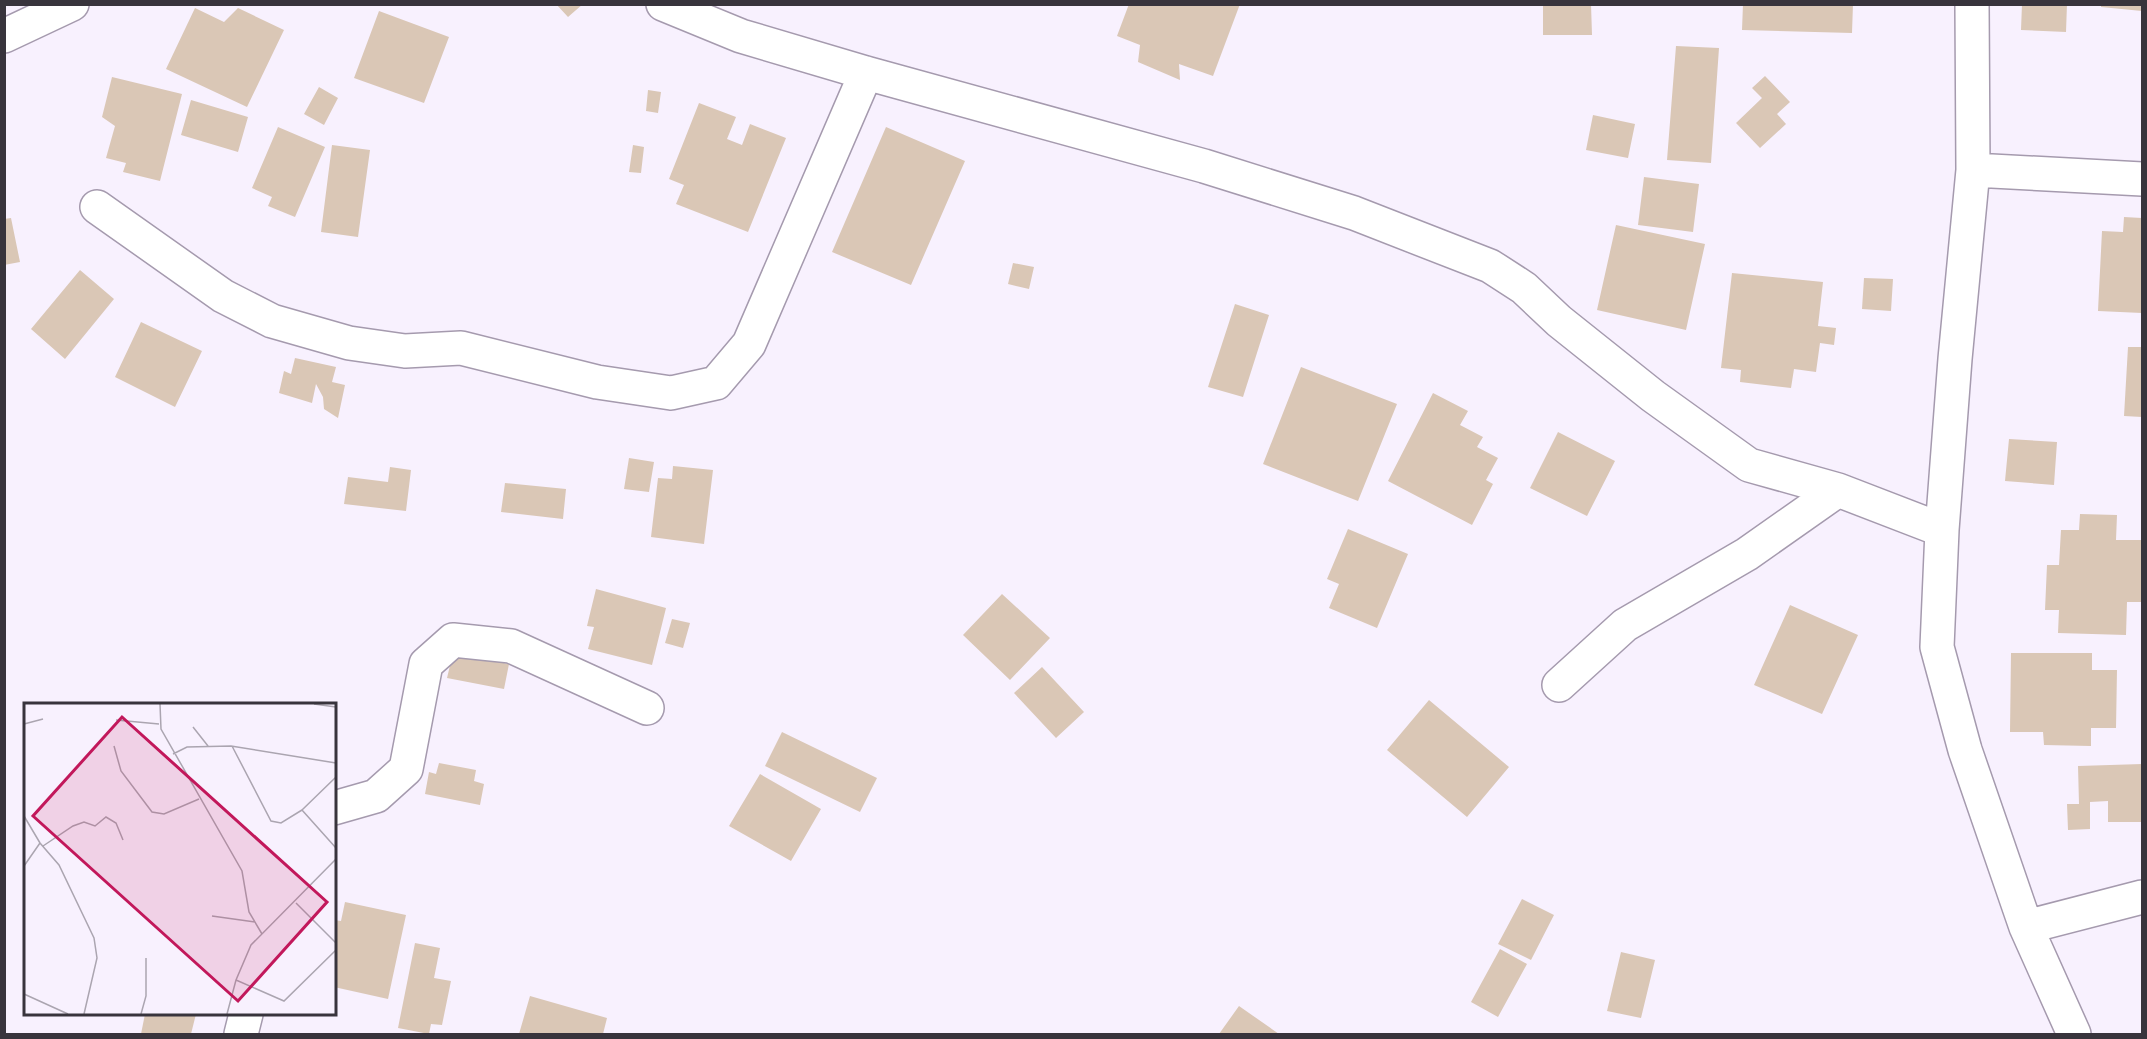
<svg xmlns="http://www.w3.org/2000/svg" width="2147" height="1039" font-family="Cabin,sans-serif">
	<rect width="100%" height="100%" fill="#f8f1fe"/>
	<path fill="#dac7b6" d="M556 4H583L568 17Z
		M1129 4H1240L1213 76 1179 64 1180 80 1138 62 1140 45 1117 36Z
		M1543 4H1591L1592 35H1543Z
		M1743 4H1853L1852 33 1742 30Z
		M2022 4H2067L2066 32 2021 30Z
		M2101 4H2142V11L2101 7Z
		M195 8 224 22 238 8 284 30 247 107 166 69Z
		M379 11 449 37 424 103 354 78Z
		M1676 46 1719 48 1711 163 1667 160Z
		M1765 76 1790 102 1777 114 1786 124 1760 148 1736 123 1762 98 1752 88Z
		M112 77 182 94 160 181 123 172 126 163 106 158 115 126 102 117Z
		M319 87 338 98 324 125 304 114Z
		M648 90 661 92 658 113 646 111Z
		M191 100 248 117 238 152 181 135Z
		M699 103 736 117 727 139 742 145 750 124 786 138 748 232 676 204 684 185 669 179Z
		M1593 115 1635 124 1628 158 1586 150Z
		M278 127 325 147 295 217 268 206 272 197 252 188Z
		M886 127 965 161 911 285 832 252Z
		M332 145 370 150 358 237 321 232Z
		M633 145 644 147 641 173 629 172Z
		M1644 177 1699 184 1693 232 1638 225Z
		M2124 217 2142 218V313L2098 311 2102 231 2123 232Z
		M11 218 20 262 4 265V219Z
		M1616 225 1705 244 1686 330 1597 310Z
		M1013 263 1034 267 1029 289 1008 284Z
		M80 270 114 299 65 359 31 329Z
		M1732 273 1823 282 1818 326 1836 328 1834 345 1820 343 1816 372 1794 369 1791 388 1740 382 1741 370 1721 368Z
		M1864 278 1893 279 1891 311 1862 309Z
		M1235 304 1269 315 1243 397 1208 387Z
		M141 322 202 351 175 407 115 377Z
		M2128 347H2142V417L2124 416Z
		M295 358 336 367 332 382 345 385 338 418 324 409 323 397 316 384 312 403 279 393 284 371 291 374Z
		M1301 367 1397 404 1358 501 1263 464Z
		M1433 393 1468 411 1460 425 1483 437 1477 447 1498 458 1486 480 1493 484 1472 525 1388 481Z
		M1558 432 1615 461 1587 516 1530 488Z
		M2009 439 2057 442 2054 485 2005 481Z
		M629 458 654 462 649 492 624 489Z
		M673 466 713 470 704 544 651 537 658 478 672 479Z
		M390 467 411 470 406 511 344 504 348 477 388 482Z
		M505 483 566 489 563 519 501 512Z
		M2080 514 2117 515 2116 540H2142V602H2127L2126 635 2058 633 2059 610H2045L2047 565H2059L2061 530H2079Z
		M1348 529 1408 554 1377 628 1329 608 1339 584 1327 579Z
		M596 589 666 608 652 665 588 649 594 627 587 626Z
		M1002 594 1050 638 1010 680 963 635Z
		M1790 605 1858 635 1822 714 1754 685Z
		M672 619 690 623 683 648 665 643Z
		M453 653 509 664 504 689 447 678Z
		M2011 653H2092V670H2117L2116 728H2091V746L2044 745 2043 732H2010Z
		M1042 667 1084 712 1056 738 1014 693Z
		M1429 700 1509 767 1467 817 1387 750Z
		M782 732 877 778 860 812 765 766Z
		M439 763 476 770 474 781 484 784 480 805 425 794 429 772 436 774Z
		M2142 764V822H2108V801L2090 802V829L2068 830 2067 804H2079L2078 766Z
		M760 774 821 809 791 861 729 826Z
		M1522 899 1554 915 1531 960 1498 944Z
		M345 902 406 915 388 999 334 987V920L341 921Z
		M415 943 440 948 434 978 451 981 442 1025 431 1024 429 1034 398 1028Z
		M1500 949 1527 964 1498 1017 1471 1002Z
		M1621 952 1655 960 1641 1018 1607 1011Z
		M530 996 607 1018 603 1034H519Z
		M1239 1006 1279 1034H1219Z
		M145 1014H196L191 1034H141Z"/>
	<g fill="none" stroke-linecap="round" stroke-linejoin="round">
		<defs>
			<path id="minor" d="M663 4 741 36 866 73 1204 166 1354 213 1490 266 1524 288 1559 321 1653 396 1749 465 1838 490 1942 530
				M1972 4 1973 170 1955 359 1942 530 1937 647 1965 750 2026 927 2074 1034
				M4 36 72 4
				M1973 170 2142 179
				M97 207 223 296 272 321 349 343 405 351 461 348 597 382 671 393 716 383 749 344 866 73
				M1559 685 1625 625 1747 554 1838 490
				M334 808 376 796 406 769 426 664 453 640 511 646 647 708
				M2026 927 2142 897
				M241 1034 246 1014"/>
		</defs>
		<use href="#minor" stroke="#a59aae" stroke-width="36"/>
		<use href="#minor" stroke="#fff" stroke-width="33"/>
	</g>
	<g transform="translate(24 703)">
		<rect width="312" height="312" fill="#f8f1fe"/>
		<path fill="none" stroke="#aba5b0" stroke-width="1.5" d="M136 1 137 26 218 168 225 209 238 231M290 1 312 4M92 17 135 21M0 21 19 16M169 24 184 43M90 43 97 68 128 109 140 111 175 96M208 43 247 118 257 120 278 107M149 51 163 44 207 43 312 60M312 74 278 107 312 145M0 113 16 140 35 162 70 235 73 255 60 311M19 143 49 123 60 119 71 123 82 114 92 120 99 137M0 163 16 140M272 200 312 240M188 213 231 219M212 277 260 298 312 247M0 291 44 311M117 311 122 293V255M203 311 212 277 227 242 312 156"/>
		<path fill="#c2185b" fill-opacity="0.15" stroke="#c2185b" stroke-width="3" d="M98 14 303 199 214 298 9 113Z"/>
		<rect width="312" height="312" fill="none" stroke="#38343c" stroke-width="3"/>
	</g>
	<rect width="2147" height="1039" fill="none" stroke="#38343c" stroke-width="12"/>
</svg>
